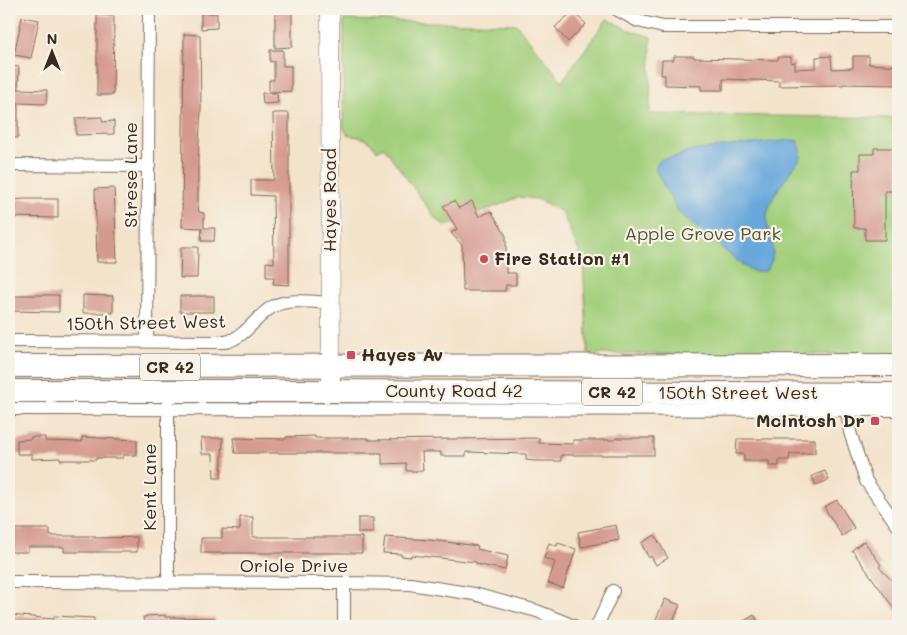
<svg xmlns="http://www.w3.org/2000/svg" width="907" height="635" font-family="Mali,sans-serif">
	<rect width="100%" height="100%" fill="#f7f3e8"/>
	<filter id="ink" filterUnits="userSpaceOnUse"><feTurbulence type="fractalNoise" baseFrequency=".02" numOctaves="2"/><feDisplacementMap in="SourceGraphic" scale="10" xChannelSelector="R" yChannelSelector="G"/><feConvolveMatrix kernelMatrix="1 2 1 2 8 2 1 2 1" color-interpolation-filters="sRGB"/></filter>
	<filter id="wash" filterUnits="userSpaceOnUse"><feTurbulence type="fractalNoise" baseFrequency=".0096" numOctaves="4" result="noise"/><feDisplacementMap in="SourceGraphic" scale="20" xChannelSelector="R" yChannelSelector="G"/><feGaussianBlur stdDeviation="1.12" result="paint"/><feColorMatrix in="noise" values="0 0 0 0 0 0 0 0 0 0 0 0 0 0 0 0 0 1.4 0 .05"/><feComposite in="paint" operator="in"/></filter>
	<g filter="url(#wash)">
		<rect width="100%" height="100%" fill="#f4e3cb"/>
		<path fill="#a3cf7b" stroke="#6f7c4c" d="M607 19 627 29 651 37 650 114 898 118V354H588L583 261 562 212 538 199 519 197 446 226 436 219 384 147 377 151C369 138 363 138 348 135L343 128 344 20 516 24 562 81Z"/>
		<path fill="#68a8db" stroke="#52697c" d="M793 140 798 141C800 146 802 152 801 157 800 160 796 164 794 167 785 180 773 194 768 210 762 232 783 249 766 271L755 272 745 267 678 212 657 173 655 168 658 162 662 159 679 156 685 152 711 148Z"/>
		<g id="blocks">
			<path fill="#d59a8f" d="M275 9H292V47L275 48Z
				M201 13H217V28L201 29Z
				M571 13 575 14 586 24 568 42 555 27Z
				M97 15 114 16 113 95H97Z
				M22 17 39 20 31 58 14 55Z
				M184 34 200 35 201 109 198 158V205L199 212 204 213V228H215L214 241H201L202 228 182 227Z
				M270 50H283V66H291V91L269 92V80H274V61L270 62Z
				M674 56H694V58L778 60V57H791V63L795 62V69L816 68V57L831 56 832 69 853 68V56H869V64L898 66V85L843 84V85L779 86V81L723 79V90H701V86L665 85V75H661L662 60H674Z
				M9 66 19 67 18 89 47 90 46 104 18 103V138H9Z
				M262 93H277L278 103 263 104Z
				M273 113H289V285L273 284 274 277H266V262L274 263 273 196 251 195V180H274Z
				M102 117V122L114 121V134L76 135V118Z
				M874 148H898V180H896V191H885V240H865V228H854L853 170H860V154H874Z
				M114 188 117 262H97L95 189Z
				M24 199H58V218L9 217V200Z
				M454 201 459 208 472 201 479 217 491 211 506 236V273H516V285H506L505 291H463L462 245 451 233 457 229 443 206Z
				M181 247H198L197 278H180Z
				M22 295H59V312L9 311V296H22Z
				M83 295 113 296V313H83Z
				M180 296H214V312H180Z
				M315 436V438H369L368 440 539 438V443L573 444V440H615L616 438H654V455H561V461H535L526 460V454L466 452V456H441V452H422L423 471H406V463L382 464V453H235L233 438 286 439V437Z
				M31 437H45V441L82 442V437L137 440V455H123V458H96V460H60V458L32 459V454H17V440L31 439Z
				M201 438H223L221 478H214L213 454H202Z
				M737 439H815V453L790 454 789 460H779V466H769V461H744V454H736Z
				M825 471 829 480 816 485 812 476Z
				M837 500 854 528 842 536 824 507Z
				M240 517H253V537H362V553H201V538H222V529L240 530Z
				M358 518H373V533H358Z
				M616 525 619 540 581 547 578 532Z
				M10 529H50V536H95V538L137 537V552H64V547H28V552H10Z
				M655 535 668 558 656 565 651 556 649 558 641 543Z
				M385 537 430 540 478 546 477 549 508 556 505 570 476 564V562L411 555V557L401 556V554L383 553Z
				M864 541 881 565 879 567 898 587V614L852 550Z
				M549 543 557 546 558 543 576 549 563 588 548 583 555 562 544 558Z
				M665 599 680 605 671 626H653Z
				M10 615 54 619V616L94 618V626H10Z
				M165 615V617L215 618V626H144L143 617H146V616Z
				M754 615 761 626H736Z"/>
		</g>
	</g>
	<g filter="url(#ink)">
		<use href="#blocks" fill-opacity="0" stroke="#7c6b5b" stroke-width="1"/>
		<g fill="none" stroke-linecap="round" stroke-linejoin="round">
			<defs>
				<path id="street" d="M616 9 638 21 663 27H898
					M9 165 149 166
					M9 341 226 342C246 337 255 317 272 307 288 298 312 302 329 303
					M147 341 149 9
					M168 403V583
					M9 409 898 410
					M847 410 850 432 866 481 898 526
					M9 582 344 583 410 584 474 594 537 611 574 626
					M344 626V583
					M597 626 613 591"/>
				<path id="secondary" d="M330 9 331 391"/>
				<path id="highway" d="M9 366 898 365
					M9 391H331L898 394"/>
			</defs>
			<use href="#street" stroke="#7c6b5b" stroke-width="14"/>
			<use href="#secondary" stroke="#7c6b5b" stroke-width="19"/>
			<use href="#highway" stroke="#7c6b5b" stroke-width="24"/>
			<use href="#street" stroke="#fff" stroke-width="12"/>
			<use href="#secondary" stroke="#fff" stroke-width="18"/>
			<use href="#highway" stroke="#fff" stroke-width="22"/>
		</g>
	</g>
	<g fill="#d1495b" stroke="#f7f3e8" stroke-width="2">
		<circle cx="484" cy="259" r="5"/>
		<rect x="346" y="350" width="10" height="10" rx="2.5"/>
		<rect x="870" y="416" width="10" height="10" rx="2.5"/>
	</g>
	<g text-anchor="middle" stroke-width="4.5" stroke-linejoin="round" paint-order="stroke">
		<g fill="#f7f3e8" stroke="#73665b" stroke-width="1">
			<rect x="140" y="353.5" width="60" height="27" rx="4"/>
			<rect x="582" y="378.5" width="60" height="27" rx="4"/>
		</g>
		<g font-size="16" font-weight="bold" fill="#3b2a1e">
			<text x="170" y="373">CR 42</text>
			<text x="612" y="398">CR 42</text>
		</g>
		<g font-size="18" fill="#3b2a1e" stroke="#f7f3e8">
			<text transform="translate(131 175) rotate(-90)" y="6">Strese Lane</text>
			<text transform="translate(330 200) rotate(-90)" y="6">Hayes Road</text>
			<text transform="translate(146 323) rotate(-1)" y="6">150th Street West</text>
			<text x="454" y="397">County Road 42</text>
			<text x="738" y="399">150th Street West</text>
			<text transform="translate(150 487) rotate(-90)" y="6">Kent Lane</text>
			<text x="294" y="572">Oriole Drive</text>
		</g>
		<g font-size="18" fill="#555335" stroke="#f7f3e8">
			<text x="703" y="240">Apple Grove Park</text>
		</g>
		<g font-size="18" font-weight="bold" fill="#3b2a1e" stroke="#f7f3e8" text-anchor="start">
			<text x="494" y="265">Fire Station #1</text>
			<text x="361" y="361">Hayes Av</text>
			<text x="865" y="427" text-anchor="end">Mcintosh Dr</text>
		</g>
	</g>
	<rect width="907" height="635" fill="none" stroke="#f7f3e8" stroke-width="30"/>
	<g transform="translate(52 52)" stroke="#f7f3e8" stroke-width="4" paint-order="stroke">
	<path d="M0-4L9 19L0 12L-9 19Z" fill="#3b2a1e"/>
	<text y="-8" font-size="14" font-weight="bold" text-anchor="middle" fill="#3b2a1e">N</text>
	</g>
</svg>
